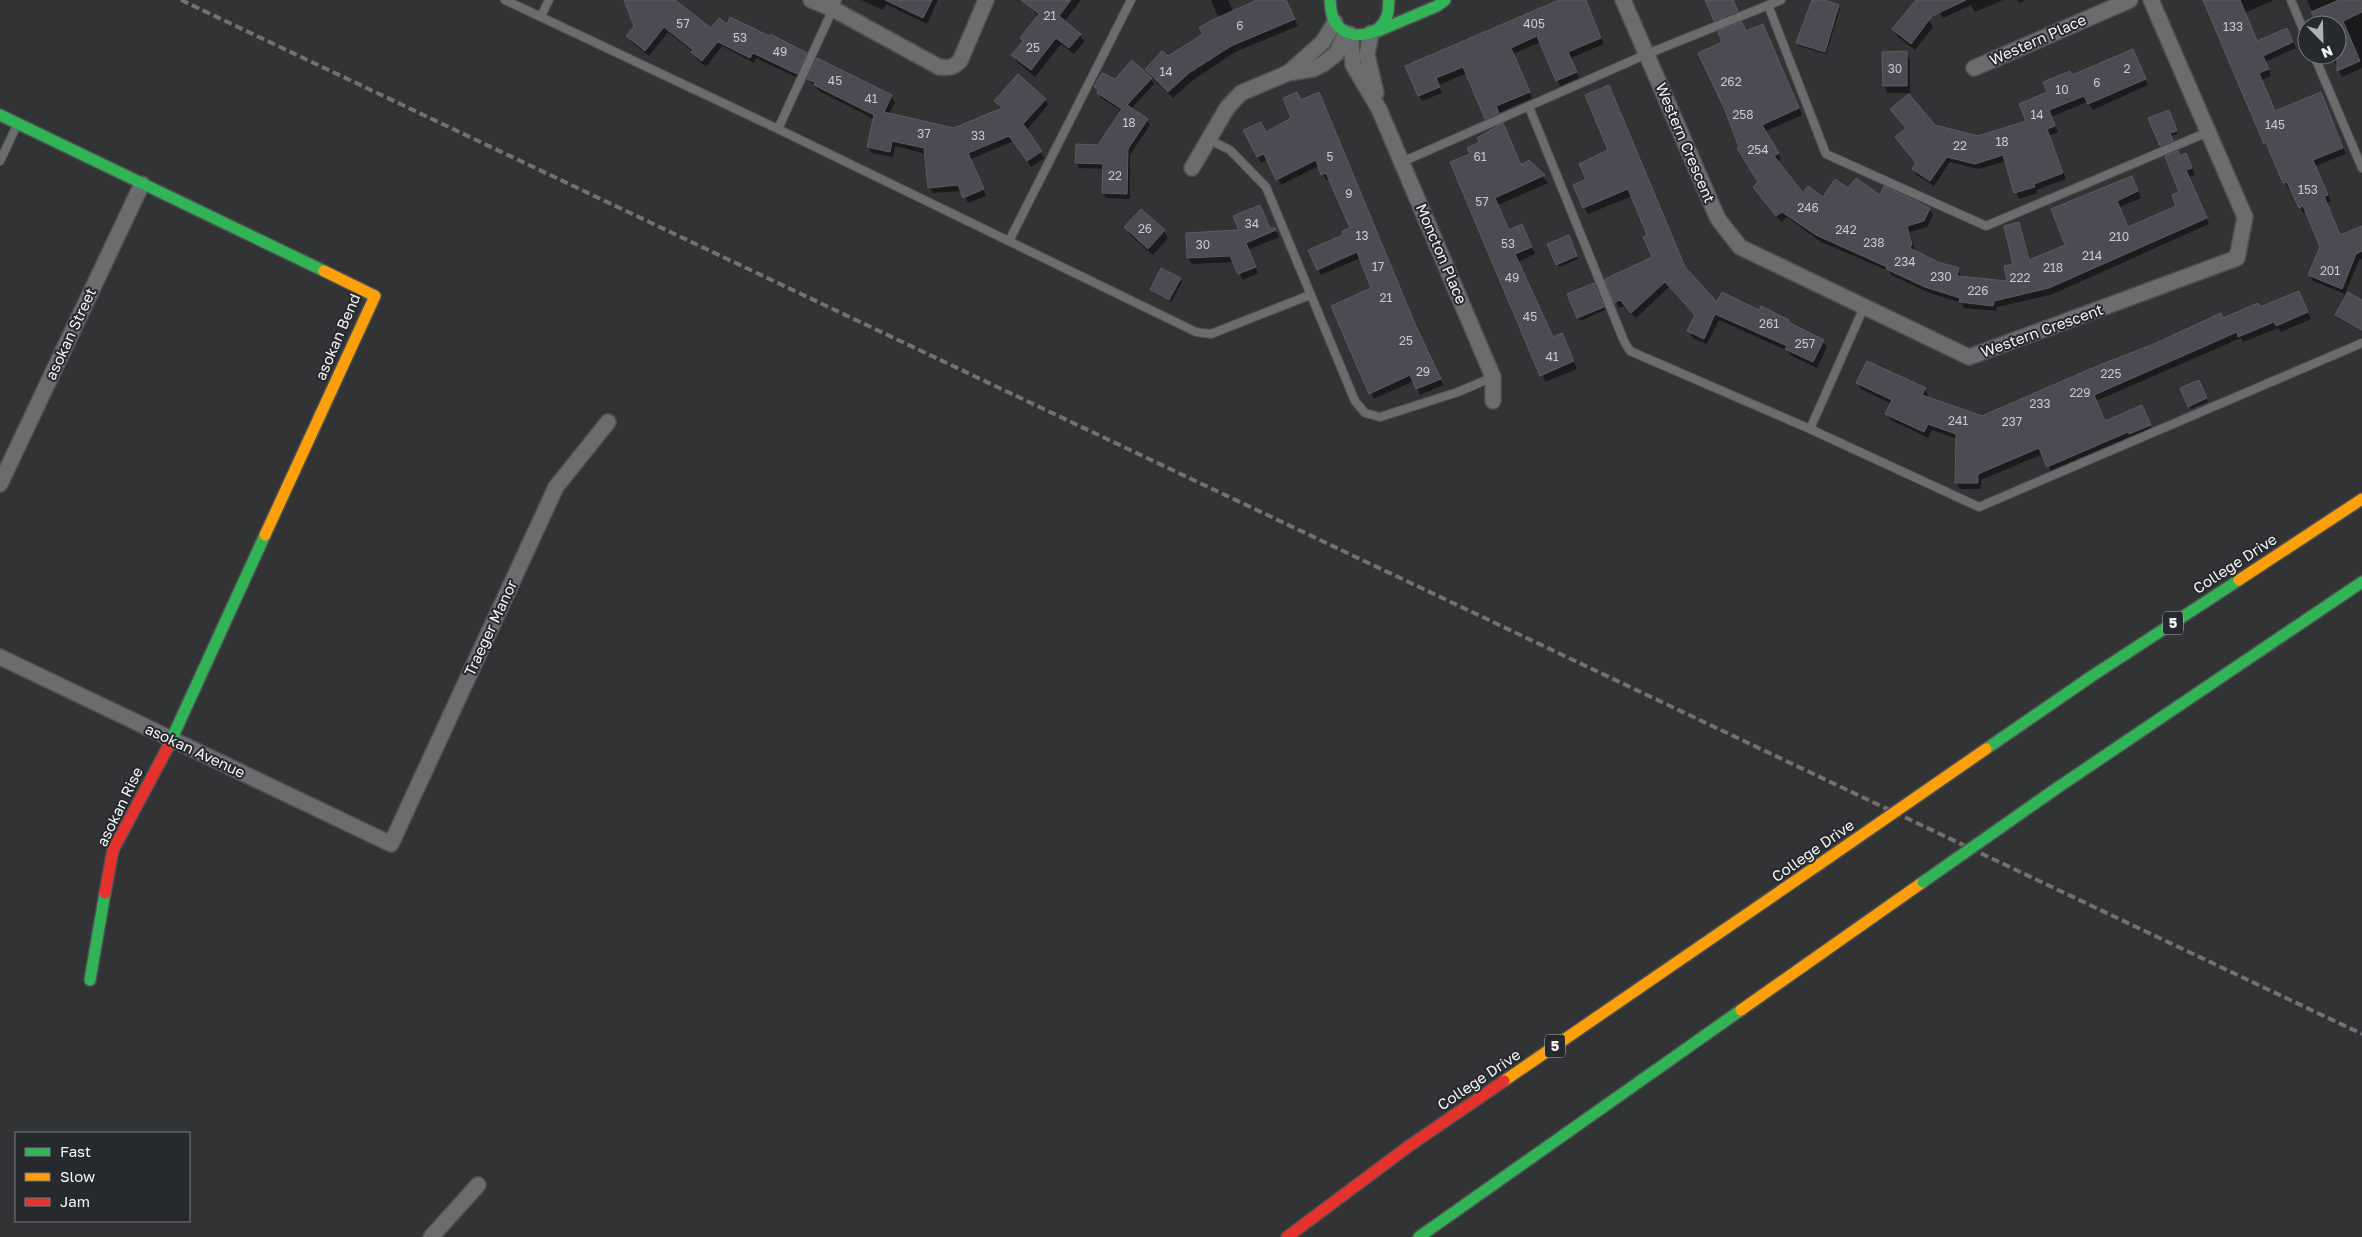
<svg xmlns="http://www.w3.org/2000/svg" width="2362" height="1237" font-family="'Golos Text',sans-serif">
	<rect width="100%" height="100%" fill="#313335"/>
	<path fill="#0007" d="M626 0H673L711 30 727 26 770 38 806 54 809 60 800 79 756 58 754 63 722 46 706 67 696 58 693 52 668 32 649 56 631 42 627 36 635 26Z
		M861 0H938L927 24 886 4 883 10Z
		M1035 0H1081L1064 22 1080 35 1084 42 1074 54 1061 44 1035 77 1017 62 1013 55 1023 42 1021 38 1038 17 1030 6Z
		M1211 0H1228L1233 11 1257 0H1286L1298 26 1235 52 1193 80 1173 98 1150 76 1146 69 1204 34 1200 28 1218 17Z
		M1562 0H1586L1604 44 1571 58 1579 78 1560 86 1541 42 1513 54 1532 98 1499 113 1502 119 1489 125 1467 73 1439 85 1442 93 1422 101 1407 67Z
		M1707 0H1733L1740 18 1718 26Z
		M1813 0 1838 6 1840 9 1826 54 1799 46 1798 43Z
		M1934 0H2003L1975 12 1971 5 1943 18Z
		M2017 0H2026L2019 3Z
		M2204 0H2274L2245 13 2257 42 2287 29 2296 48 2265 62 2271 76 2262 80 2276 112 2321 94 2324 100 2346 154 2315 166 2331 201 2327 203 2340 236 2362 227V259L2359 260 2345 294 2313 281 2310 275 2321 247 2307 212 2303 213 2291 187 2288 189 2270 149 2265 144Z
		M2307 0H2362V68L2342 77 2331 55H2337V25H2318Z
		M1929 20 1933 27 1915 50 1898 37 1894 29Z
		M1763 25 1802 115 1764 132 1781 159 1777 162 1803 196 1823 198 1848 190 1929 209 1933 215 1927 227 1910 232 1915 251 1926 259 1958 269 1961 277 2009 283 2015 264 2019 224 2030 261 2067 245 2135 184 2141 198 2119 207 2128 228 2178 207 2181 193 2180 157 2189 161 2195 175 2189 177 2209 224 2053 294 1997 307 1996 311 1964 308 1961 303 1930 293 1891 275 1889 271 1821 242 1787 217 1781 222 1758 193 1760 183 1746 32Z
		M1906 53 1910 60V93H1888L1884 86Z
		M2136 56 2148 85 2093 110 2087 102 2051 117 2058 132 2049 136 2066 179 2036 190 2037 193 2019 199 2006 161 1979 169 1950 162 1934 186 1917 175 1913 169 1917 164 1896 138 1907 129 1892 109 1934 126 1978 137 2028 122 2048 93 2072 76Z
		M809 79 891 96 895 103 889 114 954 129 1001 110 995 101 1045 99 1048 105 1026 131 1044 158 1031 167 1014 141 971 159 986 196 968 203 962 191 933 193 929 187 926 154 895 146 893 157 872 153 868 147 874 119 819 91Z
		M1151 79 1154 84 1131 109 1147 120 1150 125 1130 155V199L1106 198 1103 193 1104 169 1079 168 1076 162 1099 147 1122 111 1101 98 1095 87 1116 80Z
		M1321 100 1418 331 1443 385 1420 395 1414 381 1374 399 1333 306 1373 288 1360 258 1321 275 1318 269 1351 228 1330 179 1326 180 1319 166 1281 185 1268 159 1261 163 1258 157 1266 134 1293 118 1301 101Z
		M2170 114 2178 133 2171 137 2174 144 2163 149 2149 119Z
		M1503 125 1521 166 1529 161 1548 183 1498 205 1509 231 1522 226 1526 233 1535 254 1518 262 1553 338 1566 342 1577 369 1545 382 1471 155 1481 143Z
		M1610 151 1686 271 1717 304 1759 312 1788 321 1790 325 1823 341 1827 347 1817 368 1790 355 1788 351 1719 320 1707 344 1693 338 1689 331 1696 316 1669 287 1636 318 1624 306 1619 308 1616 302 1653 258 1649 236 1632 196 1588 214 1584 207 1587 180Z
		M1141 210 1164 231 1168 238 1153 255 1130 235 1126 227Z
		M1275 229 1279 237 1248 250 1258 273 1243 280 1234 262 1192 264 1188 258Z
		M1570 240 1578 259 1559 267 1557 264Z
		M1180 279 1182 282 1171 302 1153 293 1151 290Z
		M1596 288 1605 310 1580 321 1578 317Z
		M2302 299 2311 319 2281 332 2278 328 2243 342 2241 338 2096 401 2105 423 2145 413 2153 432 2052 473 2043 454 1981 480V489H1960L1956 482 1957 439 1932 430 1928 438 1891 420 1887 414 1891 404 1861 389 1858 383 1925 389 1928 396 1927 398 1982 417 2223 319Z
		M2362 302V328L2361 330 2338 318 2337 315Z
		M2201 385 2208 402 2191 409 2189 406Z"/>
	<path fill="#4a4b53" stroke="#5c5d5e" d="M624 0H675L711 28 719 18 727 24 730 17 769 36 770 34 807 53 797 74 753 53 750 58 718 42 720 39 702 61 691 52 693 50 664 27 645 51 626 36 634 26Z
		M885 0H932L923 18Z
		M1021 0H1071L1059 16 1081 34 1069 48 1056 38 1031 70 1011 55 1023 41 1020 38 1039 14Z
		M1257 0H1286L1295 19 1231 46 1189 73 1168 92 1145 69 1162 51 1168 56 1203 34 1199 28 1210 21Z
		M1559 0H1586L1601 38 1568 52 1577 72 1556 81 1537 36 1511 48 1530 92 1496 106 1499 113 1485 119 1463 67 1436 78 1440 87 1418 96 1405 66Z
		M1705 0H1733L1738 11 1714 21Z
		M1812 0H1824L1839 5 1825 52 1796 43Z
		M1916 0H1966L1932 16 1911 44 1892 29Z
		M2203 0H2240L2257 41 2287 28 2293 42 2263 56 2269 69 2259 73 2275 111 2321 92 2343 148 2313 160 2328 195 2324 196 2340 235 2362 226V251L2356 254 2342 289 2308 275 2320 247 2303 206 2299 208 2287 182 2283 183 2266 143 2264 144Z
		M2339 0H2362V12L2343 21 2360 61 2337 71V25H2317L2311 12Z
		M1742 22 1746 31 1763 24 1799 108 1762 125 1779 153 1774 156 1803 193 1808 186 1823 197 1835 179 1848 188 1856 178 1880 195 1884 186 1930 208 1924 221 1907 226 1912 244 1910 248 1938 262 1959 268 1957 276 2007 281 2004 266 2013 264 2004 226 2019 222 2029 260 2065 245 2051 209 2132 176 2138 191 2117 201 2128 227 2176 206 2172 195 2179 192 2165 156 2178 151 2180 156 2186 153 2192 168 2186 170 2207 218 2049 288 1994 301 1993 306 1959 302 1960 298 1925 287 1886 269 1887 267 1816 235 1782 212 1776 216 1753 187 1758 182 1737 148 1739 147 1725 110 1698 53 1722 42 1718 31Z
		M2133 49 2146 79 2088 104 2084 96 2049 110 2055 126 2047 129 2063 173 2034 184 2035 187 2014 193 2003 155 1975 164 1947 157 1930 181 1912 169 1916 163 1895 137 1906 128 1890 109 1909 94 1935 125 1978 136 2026 121 2019 104 2047 92 2043 82 2070 71 2072 75Z
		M1907 51V86H1883L1882 52Z
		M817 58 892 95 884 112 954 128 1002 108 994 101 1018 74 1046 99 1023 124 1042 151 1027 161 1009 136 968 153 984 189 963 198 958 185 928 188 924 148 892 141 890 152 867 147 874 115 814 85 815 82 807 79Z
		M1132 60 1152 78 1127 105 1148 119 1128 149 1127 194 1102 193 1103 164 1075 163 1076 144 1098 145 1122 109 1097 93 1098 90 1094 87 1102 73 1115 79Z
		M1609 85 1685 267 1717 302 1722 292 1759 310 1761 306 1789 320 1788 322 1824 340 1813 362 1785 349 1787 346 1715 314 1704 339 1687 331 1695 315 1665 282 1631 313 1620 300 1614 303 1605 279 1652 257 1643 237 1647 235 1628 189 1583 208 1573 185 1586 179 1579 164 1608 150 1585 95Z
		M1297 92 1301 100 1319 92 1415 324 1441 379 1416 389 1410 375 1369 394 1331 306 1371 288 1357 252 1317 270 1308 250 1343 235 1342 231 1350 228 1326 173 1321 175 1316 160 1276 180 1264 154 1257 157 1243 130 1261 122 1266 132 1291 118 1283 98Z
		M2169 110 2177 131 2170 133 2173 141 2160 146 2148 118Z
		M1503 123 1521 165 1529 160 1545 175 1495 198 1509 230 1522 224 1532 247 1515 254 1553 337 1562 333 1574 361 1540 376 1450 162 1470 154 1467 148 1479 142 1477 138Z
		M1260 205 1270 228H1276V230L1246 243 1256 267 1238 274 1230 256 1187 258 1186 233 1239 230 1233 216Z
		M1141 209 1165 230 1148 249 1124 227Z
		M1569 235 1577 256 1556 265 1547 244Z
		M1161 268 1181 278 1169 300 1150 290Z
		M1594 283 1604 307 1577 318 1567 294Z
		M2299 291 2308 312 2276 326 2274 322 2238 337 2237 332 2094 395 2105 421 2142 405 2151 425 2129 434 2128 432 2047 467 2039 448 1978 474V483H1955L1956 434 1928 424 1924 432 1885 414 1892 400 1856 383 1867 361 1926 388 1922 395 1982 416 2090 369 2156 343 2221 313 2223 318 2258 303 2260 307Z
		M2348 292 2362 300V330L2335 315Z
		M2199 380 2207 398 2188 407 2180 388Z"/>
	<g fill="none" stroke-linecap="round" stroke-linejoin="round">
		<defs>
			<path id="lane" d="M505 0 778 129 1196 332 1211 334 1310 295
				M2291 0 2307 39
				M1768 5 1826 154 1986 226 2208 132
				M541 16 549 0
				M2314 55 2362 168
				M1529 107 1624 341 1630 351 1810 429 1979 507 2362 343
				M778 129 837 0
				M1210 140 1230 150 1266 187 1355 401 1365 413 1380 417 1458 392 1493 377
				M0 161 17 125
				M1402 162 1647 54 1781 0
				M1009 241 1131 0
				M1810 429 1864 307"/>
			<path id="street" d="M811 0 833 9 939 67C948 68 953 68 960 61L986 0
				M1623 0 1718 219 1740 247 1969 357 2237 258 2245 217 2151 0
				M1371 33 1367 55 1376 93
				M1350 34 1353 65 1379 109 1493 377V401
				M1974 68 2130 0
				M1288 73 1323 42 1335 22
				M1192 168 1227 108 1241 93 1288 73 1313 69 1323 64 1336 54 1346 33
				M0 484 142 184
				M0 657 391 844 556 487 608 422
				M431 1237 478 1185"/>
			<path id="fast" d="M1330 0C1331 9 1331 19 1338 26 1352 41 1380 36 1387 16 1389 11 1388 5 1389 0
				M1378 31 1437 6 1445 0
				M0 115 324 271
				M168 747 265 535
				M1986 749 2092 676 2239 580
				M2057 788 2362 582
				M90 980 105 893
				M1419 1237 1741 1010"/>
			<path id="slow" d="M265 535 375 296 324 271
				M2239 580 2362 499
				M1741 1010 1923 882
				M1504 1081 1827 859"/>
			<path id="jam" d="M105 893 113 850 168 747
				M1287 1237 1409 1146 1504 1081"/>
		</defs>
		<use href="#lane" stroke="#4d4f50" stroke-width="10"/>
		<use href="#street" stroke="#4d4f50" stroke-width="18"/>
		<use href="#fast" stroke="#4d4f50" stroke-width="14"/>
		<use href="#slow" stroke="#4d4f50" stroke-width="14"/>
		<use href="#jam" stroke="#4d4f50" stroke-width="14"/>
		<use href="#lane" stroke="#6a6c6d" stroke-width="8"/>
		<use href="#street" stroke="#6a6c6d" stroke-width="15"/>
		<use href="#fast" stroke="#30b455" stroke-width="11"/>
		<use href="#slow" stroke="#ff9f0a" stroke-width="11"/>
		<use href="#jam" stroke="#e5322d" stroke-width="11"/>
		<path stroke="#707172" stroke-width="4" stroke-dasharray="8 4" stroke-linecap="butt" d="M181 0 2362 1034"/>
		<defs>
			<path id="fast-bridge" d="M1923 882 2057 788"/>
			<path id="slow-bridge" d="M1827 859 1986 749"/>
		</defs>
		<use href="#fast-bridge" stroke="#4d4f50" stroke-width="14" stroke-linecap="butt"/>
		<use href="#slow-bridge" stroke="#4d4f50" stroke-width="14" stroke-linecap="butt"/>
		<use href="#fast-bridge" stroke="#30b455" stroke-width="11"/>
		<use href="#slow-bridge" stroke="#ff9f0a" stroke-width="11"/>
	</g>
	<g text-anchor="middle" stroke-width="4" stroke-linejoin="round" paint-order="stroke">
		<g font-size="12" fill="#c8cacd">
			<text x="1050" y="20">21</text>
			<text x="683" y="28">57</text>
			<text x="1534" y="28">405</text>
			<text x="1240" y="30">6</text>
			<text x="2233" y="31">133</text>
			<text x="740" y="42">53</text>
			<text x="1033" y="52">25</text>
			<text x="780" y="56">49</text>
			<text x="1895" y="73">30</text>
			<text x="2127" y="73">2</text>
			<text x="1166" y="76">14</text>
			<text x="835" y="85">45</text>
			<text x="1731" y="86">262</text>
			<text x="2097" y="87">6</text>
			<text x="2062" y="94">10</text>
			<text x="871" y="103">41</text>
			<text x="1743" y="119">258</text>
			<text x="2037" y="119">14</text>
			<text x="1129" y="127">18</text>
			<text x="2275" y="129">145</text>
			<text x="924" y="138">37</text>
			<text x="978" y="140">33</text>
			<text x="2002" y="146">18</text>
			<text x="1960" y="150">22</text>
			<text x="1758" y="154">254</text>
			<text x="1330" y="161">5</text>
			<text x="1480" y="161">61</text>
			<text x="1115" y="180">22</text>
			<text x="2308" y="194">153</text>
			<text x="1349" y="198">9</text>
			<text x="1482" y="206">57</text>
			<text x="1808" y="212">246</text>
			<text x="1252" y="228">34</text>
			<text x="1145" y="233">26</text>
			<text x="1846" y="234">242</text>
			<text x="1362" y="240">13</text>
			<text x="2119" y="241">210</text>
			<text x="1874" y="247">238</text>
			<text x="1508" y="248">53</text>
			<text x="1203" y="249">30</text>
			<text x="2092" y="260">214</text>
			<text x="1905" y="266">234</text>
			<text x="1378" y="271">17</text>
			<text x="2053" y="272">218</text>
			<text x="2330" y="275">201</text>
			<text x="1941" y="281">230</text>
			<text x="1512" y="282">49</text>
			<text x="2020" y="282">222</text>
			<text x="1978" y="295">226</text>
			<text x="1386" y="302">21</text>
			<text x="1530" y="321">45</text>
			<text x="1769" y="328">261</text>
			<text x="1406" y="345">25</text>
			<text x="1805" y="348">257</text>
			<text x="1552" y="361">41</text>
			<text x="1423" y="376">29</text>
			<text x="2111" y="378">225</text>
			<text x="2080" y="397">229</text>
			<text x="2040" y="408">233</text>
			<text x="1958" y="425">241</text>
			<text x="2012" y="426">237</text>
		</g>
		<g fill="#272a2c" stroke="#b5b7b9" stroke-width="1">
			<rect x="2163" y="611.5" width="20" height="23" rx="4"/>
			<rect x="1545" y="1034.5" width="20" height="23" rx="4"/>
		</g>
		<g font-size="14" font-weight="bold" fill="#f2f4f6">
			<text x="2173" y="628">5</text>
			<text x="1555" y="1051">5</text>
		</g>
		<g font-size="15" fill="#f2f4f6" stroke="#272a2c">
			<text transform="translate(2038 40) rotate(-24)" y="5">Western Place</text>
			<text transform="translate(1685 143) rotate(67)" y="5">Western Crescent</text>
			<text transform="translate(1441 254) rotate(67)" y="5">Moncton Place</text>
			<text transform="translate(2042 331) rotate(-20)" y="5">Western Crescent</text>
			<text transform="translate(71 334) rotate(-65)" y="5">asokan Street</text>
			<text transform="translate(338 337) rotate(-67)" y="5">asokan Bend</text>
			<text transform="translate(2235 564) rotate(-33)" y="5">College Drive</text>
			<text transform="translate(491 628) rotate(-65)" y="5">Traeger Manor</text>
			<text transform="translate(195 751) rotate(25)" y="5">asokan Avenue</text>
			<text transform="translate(120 807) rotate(-64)" y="5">asokan Rise</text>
			<text transform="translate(1813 851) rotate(-35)" y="5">College Drive</text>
			<text transform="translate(1479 1080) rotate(-34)" y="5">College Drive</text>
		</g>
	</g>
	<rect x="15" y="1132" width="175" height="90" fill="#272a2c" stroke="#787b7d"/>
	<rect x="25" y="1148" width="25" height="8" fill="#30b455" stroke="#787b7d"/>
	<text x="60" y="1157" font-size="15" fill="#f2f4f6">Fast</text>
	<rect x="25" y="1173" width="25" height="8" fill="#ff9f0a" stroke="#787b7d"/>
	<text x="60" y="1182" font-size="15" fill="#f2f4f6">Slow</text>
	<rect x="25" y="1198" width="25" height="8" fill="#e5322d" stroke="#787b7d"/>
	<text x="60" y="1207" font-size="15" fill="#f2f4f6">Jam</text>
	<g transform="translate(2322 40) rotate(157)"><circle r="24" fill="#272a2c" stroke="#787b7d"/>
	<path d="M0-4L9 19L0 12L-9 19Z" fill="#aeb0b2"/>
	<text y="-8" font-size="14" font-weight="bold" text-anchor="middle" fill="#f2f4f6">N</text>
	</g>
</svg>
